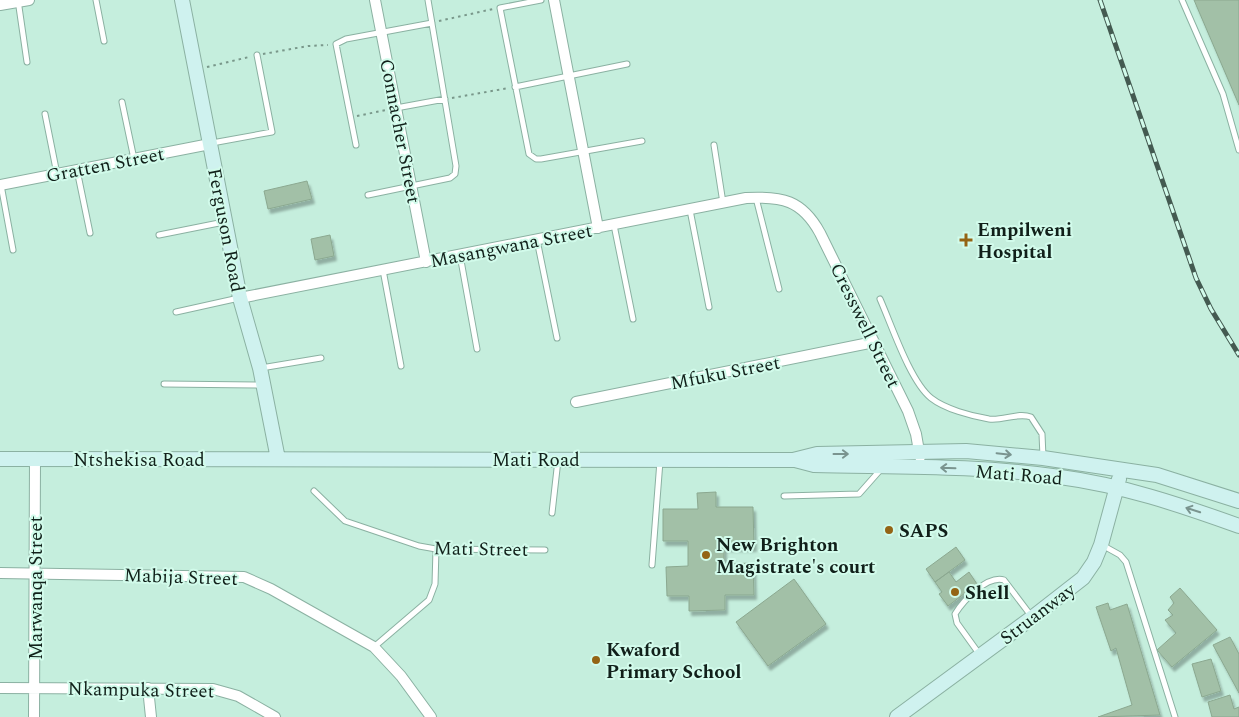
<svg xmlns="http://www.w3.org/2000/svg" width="1239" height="717" font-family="Spectral,serif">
	<defs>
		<filter id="shadow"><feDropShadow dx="2.5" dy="4.5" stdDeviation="1" flood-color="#0004"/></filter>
	</defs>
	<rect width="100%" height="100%" fill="#c5eedd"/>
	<path fill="#a2c0a7" stroke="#8ba890" filter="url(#shadow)" d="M1194 0H1239V105Z
		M307 181 312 199 268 209 264 191Z
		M330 235 334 256 315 260 311 239Z
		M716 492V507H753L754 547H724V564L753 563 754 595H725V610L689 611V596H667L666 567 688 566V541H663V509H698L697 493Z
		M956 547 965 560 935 582 926 569Z
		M949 572 956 582 969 572 977 584 948 606 939 594 942 592 935 582Z
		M794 579 826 624 768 666 736 622Z
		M1180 588 1217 630 1172 667 1157 650 1176 633 1165 620 1173 615 1168 610 1174 603 1170 597Z
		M1108 603 1110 610 1127 604 1160 715 1098 717 1132 705 1116 648 1111 651 1096 607Z
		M1230 637 1239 654V693L1213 645Z
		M1211 659 1221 691 1202 697 1192 664Z
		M1230 695 1234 709 1239 707V717H1212L1208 702Z"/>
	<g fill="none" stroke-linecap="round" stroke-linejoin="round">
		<defs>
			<path id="lane" d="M18 0 27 62
				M96 0 104 41
				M541 0 500 8 529 154 536 159H541L642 141
				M1182 0 1223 94 1239 150
				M515 87 627 64
				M122 102 134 159
				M396 108 445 99
				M45 114 57 174
				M212 143 272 132 257 55
				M356 145 336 44 346 39 432 23
				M714 145 723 203
				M77 170 90 233
				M1 185 13 250
				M368 195 450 178 455 174 456 166 428 0
				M756 198 779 289
				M690 210 709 307
				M614 225 633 319
				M159 235 224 222
				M537 240 557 338
				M460 255 477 349
				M383 270 401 366
				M880 299C892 326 910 381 931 398 945 409 971 416 989 419 1003 421 1018 412 1031 417L1042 434 1043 457
				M176 312 239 298
				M261 368 321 358
				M164 384 263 385
				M314 491 345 521 419 546 436 549 545 550
				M784 496 859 494 882 468
				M552 513 558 460
				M1102 545 1120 555 1126 562 1175 717
				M652 565 660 461
				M374 647 429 600 435 584 436 549
				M980 655 957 623 955 614C963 601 987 575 1004 580L1032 617"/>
			<path id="street" d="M375 0 426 262
				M554 0 598 228
				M0 5 29 0
				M0 185 210 144
				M240 298 746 198C782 196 802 200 820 233L908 411 916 434 920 457
				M576 402 874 342
				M0 573 244 577 271 589 374 647 401 676 431 717
				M0 688 213 689 238 696 275 717
				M148 688 151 717
				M34 717 35 459"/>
			<path id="secondary" d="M182 0 240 298 260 368 278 459
				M0 459 793 460 817 454 966 451 1043 458 1157 475 1239 501
				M795 460 814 465C896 467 979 465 1060 477 1121 485 1181 505 1239 526
				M897 717 1033 617 1083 578 1094 562 1101 545 1119 479"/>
		</defs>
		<use href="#lane" stroke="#8bb1a2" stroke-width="7"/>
		<use href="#street" stroke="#8bb1a2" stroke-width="12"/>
		<use href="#secondary" stroke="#8bb1a2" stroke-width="16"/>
		<path stroke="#79978a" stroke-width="2" stroke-dasharray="2.5 4" stroke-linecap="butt" d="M439 21 493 9
			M263 54 308 46 328 45
			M207 67 249 57
			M452 98 509 88
			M357 116 386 110"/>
		<use href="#lane" stroke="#fff" stroke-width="5"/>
		<use href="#street" stroke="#fff" stroke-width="10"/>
		<use href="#secondary" stroke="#cff2ef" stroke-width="14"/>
		<defs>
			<path id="rail" d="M1100 0 1196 278 1211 309 1239 355"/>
		</defs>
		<use href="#rail" stroke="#445a51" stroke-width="5"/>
		<use href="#rail" stroke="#d2fbeb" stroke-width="3" stroke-dasharray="9" stroke-linecap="butt"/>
	</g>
	<defs><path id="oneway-shaft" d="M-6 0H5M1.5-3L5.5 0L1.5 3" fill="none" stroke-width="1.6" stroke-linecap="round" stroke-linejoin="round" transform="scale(1.25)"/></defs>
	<g stroke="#7a948f">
		<use href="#oneway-shaft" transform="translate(841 454)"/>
		<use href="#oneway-shaft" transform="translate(1004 454) rotate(6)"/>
		<use href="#oneway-shaft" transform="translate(948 468) rotate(-178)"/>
		<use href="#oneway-shaft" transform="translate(1193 510) rotate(-162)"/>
	</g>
	<g fill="#946414" stroke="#d2fbeb" stroke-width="2">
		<path d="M963.5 232.5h5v5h5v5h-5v5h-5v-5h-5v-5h5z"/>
		<circle cx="889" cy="530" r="5"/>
		<circle cx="706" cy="555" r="5"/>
		<circle cx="955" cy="592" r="5"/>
		<circle cx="596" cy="660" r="5"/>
	</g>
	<g text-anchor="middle" stroke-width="4" stroke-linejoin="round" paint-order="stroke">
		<g font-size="19" fill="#11201a" stroke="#d2fbeb">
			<text transform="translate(401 131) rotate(79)" y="7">Connacher Street</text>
			<text transform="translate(105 164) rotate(-11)" y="7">Gratten Street</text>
			<text transform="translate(227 230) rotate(79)" y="7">Ferguson Road</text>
			<text transform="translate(511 245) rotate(-11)" y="7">Masangwana Street</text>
			<text transform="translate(866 325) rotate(64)" y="7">Cresswell Street</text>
			<text transform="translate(725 372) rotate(-11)" y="7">Mfuku Street</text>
			<text x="139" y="466">Ntshekisa Road</text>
			<text x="536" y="466">Mati Road</text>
			<text transform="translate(1019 474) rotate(5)" y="7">Mati Road</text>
			<text transform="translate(481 548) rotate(1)" y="7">Mati Street</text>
			<text transform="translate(181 576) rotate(2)" y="7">Mabija Street</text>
			<text transform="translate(35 588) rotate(-90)" y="7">Marwanqa Street</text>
			<text transform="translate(1037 613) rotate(-37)" y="7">Struanway</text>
			<text transform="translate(141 689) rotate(1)" y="7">Nkampuka Street</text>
		</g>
		<g font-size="19" font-weight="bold" fill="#11201a" stroke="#d2fbeb" text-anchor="start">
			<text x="977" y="236">Empilweni<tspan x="977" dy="22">Hospital</tspan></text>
			<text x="899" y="537">SAPS</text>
			<text x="716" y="551">New Brighton<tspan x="716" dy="22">Magistrate's court</tspan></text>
			<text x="965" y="599">Shell</text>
			<text x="606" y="656">Kwaford<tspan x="606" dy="22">Primary School</tspan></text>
		</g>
	</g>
</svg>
